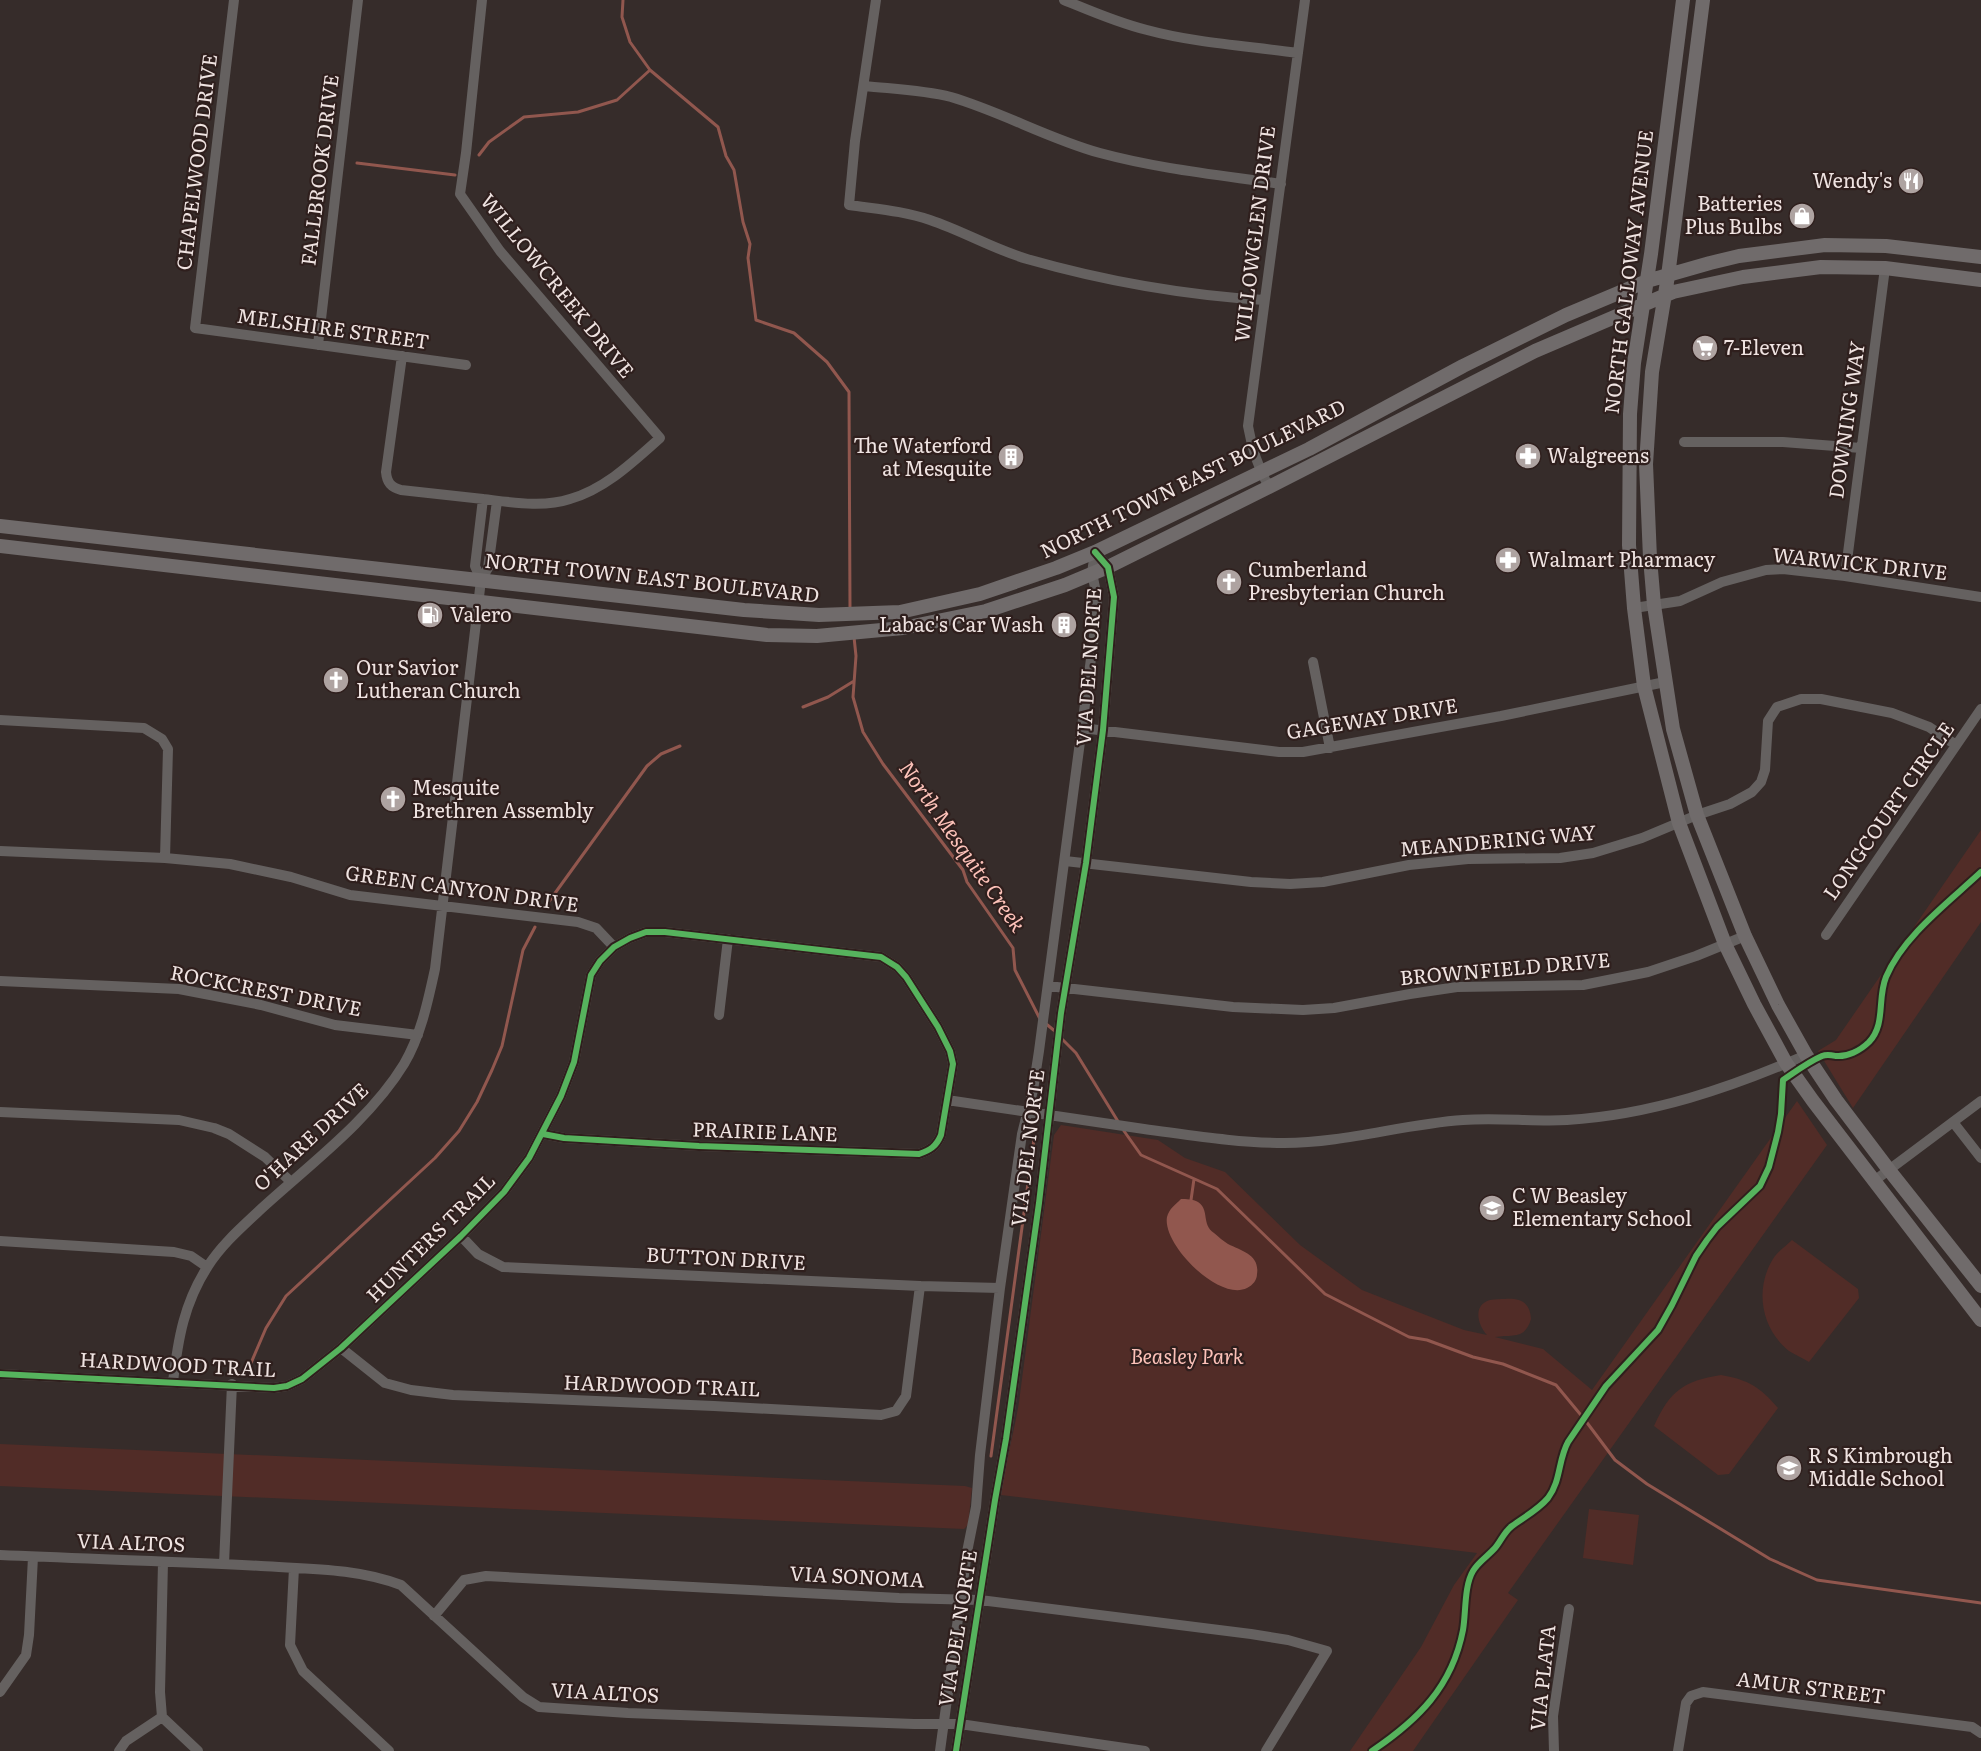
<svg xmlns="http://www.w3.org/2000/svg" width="1981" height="1751" font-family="Literata,serif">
	<rect width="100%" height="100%" fill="#362c2a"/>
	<path fill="#512c27" d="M1981 830V922L1853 1108 1818 1051 1836 1040Z
		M1797 1101 1827 1145 1508 1593 1518 1600 1413 1751H1350L1421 1647 1454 1585 1477 1553 1001 1495C1005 1464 1014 1433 1019 1402L1054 1135 1061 1125 1158 1140 1185 1158 1225 1172 1300 1245 1362 1290 1464 1330 1487 1335C1478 1326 1472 1305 1490 1300 1495 1299 1501 1299 1505 1299 1520 1298 1530 1302 1531 1319 1525 1340 1512 1334 1495 1337L1543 1349 1592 1390Z
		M1792 1240 1858 1289 1859 1298 1809 1362C1803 1358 1795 1355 1789 1351 1760 1328 1754 1286 1775 1256 1780 1250 1787 1245 1792 1240Z
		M1721 1375C1749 1380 1760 1387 1778 1408L1729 1474 1718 1475 1654 1426C1670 1391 1683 1381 1721 1375Z
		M0 1444 965 1486 972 1488 968 1525 964 1529 0 1486Z
		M1589 1509 1639 1515 1633 1565 1583 1558Z"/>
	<path fill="#91574e" d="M1181 1199C1186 1199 1193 1199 1198 1202 1210 1210 1201 1224 1214 1233 1219 1237 1223 1241 1228 1244 1242 1251 1260 1255 1257 1274 1257 1280 1253 1285 1247 1288 1219 1302 1162 1244 1167 1217 1169 1209 1175 1205 1181 1199Z"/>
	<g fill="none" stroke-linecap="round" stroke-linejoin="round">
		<path stroke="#91574e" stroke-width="3" d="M623 0 622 17 630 42 650 70 718 127 726 156 734 170 743 222 750 244 748 258 756 320 794 333 827 362 849 392 850 609
			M479 155 489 142 524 117 578 112 617 100 650 70
			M357 163 455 175
			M854 637 856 656 853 697 863 732 883 764 963 870 967 882 1013 948 1015 970 1040 1019
			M803 707 828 697 854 681
			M545 907 647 766 661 754 680 746
			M1045 1023 1056 1032
			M1060 1037 1076 1053 1119 1123
			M1124 1131 1141 1155 1217 1189 1325 1294 1409 1337 1427 1340 1473 1357 1503 1364 1556 1385 1585 1420 1615 1460 1647 1484 1770 1559 1817 1580 1981 1603
			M1191 1200 1194 1179
			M248 1370 266 1328 286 1296 435 1158 459 1131 477 1102 492 1070 502 1046 523 950 535 927
			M991 1456 1034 1139"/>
		<path stroke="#656160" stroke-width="10" d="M234 0 195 328 466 365
			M876 0 855 141 849 205C876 209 904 211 930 220 963 231 993 249 1027 259 1104 281 1184 295 1264 300
			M1064 0C1091 11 1118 23 1147 30 1195 43 1248 46 1298 53
			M865 86C893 89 923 90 951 97 1002 112 1049 139 1100 153 1159 169 1220 175 1281 184
			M318 345 358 0
			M402 356 386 472C387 483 391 487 401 490 428 493 456 496 483 499 510 502 543 508 570 499 605 489 633 462 660 438L500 251 460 194 466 153 482 0
			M1684 442H1783L1861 448
			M1269 487C1258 468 1252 449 1248 426L1305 0
			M1845 576 1885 268
			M481 580 475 566 483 499
			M1634 608 1680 601 1722 582 1766 570 1783 569 1845 576 1981 597
			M1313 662 1330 748
			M0 720 144 728 162 739 168 749 165 858
			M1082 728 1279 752H1303L1501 716 1665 682
			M0 851 165 858 230 864 291 877 350 895 578 922 596 928 614 947
			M1065 861 1251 882 1290 884 1323 882 1409 865 1468 859 1560 858 1593 853 1642 838 1697 815 1730 804 1752 792 1761 782 1765 770 1768 721 1777 707 1801 699H1821L1892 713 1929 727 1956 745
			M1826 935 1981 709
			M0 981 179 989 261 1005 335 1025 418 1035
			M1048 986 1233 1007 1303 1010 1334 1008 1410 994 1457 987 1583 985 1648 972 1696 956 1745 936
			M719 1015 728 939
			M947 1100C1013 1110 1079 1120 1144 1129 1190 1135 1237 1143 1284 1143 1345 1143 1403 1124 1463 1120 1497 1117 1533 1122 1567 1120 1651 1115 1730 1088 1806 1055
			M0 1112 179 1120 214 1128 229 1134 265 1157 291 1182
			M1953 1122 1981 1158
			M1874 1181 1981 1101
			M461 1236 478 1254 503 1267 920 1286 1000 1288
			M0 1241 174 1252 191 1256 207 1267
			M341 1348 385 1383 411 1390 453 1395 714 1406 881 1415 896 1411 906 1396 920 1286
			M0 1374 274 1388 287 1386 302 1379 341 1348 461 1236 504 1192 529 1158 561 1096 574 1062 591 975 600 961 614 947 630 938 646 932H665L881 957 897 967 906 977 938 1027 950 1051 953 1064 941 1135C936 1147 930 1150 919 1154L699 1146 564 1138 543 1134
			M173 1382C178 1339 184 1303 208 1266 222 1244 242 1227 261 1209 309 1165 370 1120 404 1064 421 1035 428 1001 435 969L481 580 488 568 497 501
			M0 1555C87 1559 174 1561 261 1566 308 1569 357 1568 401 1585L523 1697 539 1707 628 1713 914 1724H960L1145 1751
			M163 1562 160 1692 162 1717 198 1751
			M224 1564 232 1384
			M294 1568 290 1645 303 1671 389 1751
			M434 1616 464 1580 486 1576 899 1598 980 1600 1251 1634 1288 1640 1327 1651 1266 1751
			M0 1692 26 1655 29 1635 33 1557
			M119 1751 126 1741 162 1717
			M940 1751 967 1552 976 1507 980 1455 1000 1288 1022 1134 1033 1090 1039 1051 1096 621 1097 597 1092 573 1095 552
			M956 1751 995 1500 1006 1439 1039 1203 1061 1013 1086 863 1103 730 1114 597 1108 567 1095 552
			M1554 1751 1553 1716 1569 1609
			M1678 1751 1686 1703 1691 1696 1703 1692 1972 1727 1981 1733"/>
		<path stroke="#706b6b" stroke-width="14" d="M1683 0 1651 254 1634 363 1630 414 1629 545 1634 608 1644 686 1679 823 1725 944 1754 1004 1786 1063 1813 1101 1981 1320
			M1703 0 1668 276 1652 372 1646 464 1650 558 1654 605 1673 729 1697 815 1745 936 1778 1005 1806 1055 1836 1100 1889 1170 1981 1286
			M0 526 744 610 819 615 900 612 980 594 1056 568 1095 552 1309 449 1463 366 1566 315 1647 281 1710 263 1739 256 1825 245 1886 246 1981 257
			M0 546 767 635 817 636 903 628 986 611 1065 585 1108 567 1269 487 1535 351 1673 292 1743 277 1821 267 1885 268 1981 280"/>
		<defs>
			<path id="cycleway" d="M0 1374 274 1388 287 1386 302 1379 341 1348 461 1236 504 1192 529 1158 561 1096 574 1062 591 975 600 961 614 947 630 938 646 932H665L881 957 897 967 906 977 938 1027 950 1051 953 1064 941 1135C936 1147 930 1150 919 1154L699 1146 564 1138 543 1134
				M956 1751 995 1500 1006 1439 1039 1203 1061 1013 1086 863 1103 730 1114 597 1108 567 1095 552
				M1372 1751C1418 1720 1452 1687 1463 1630 1466 1613 1464 1586 1473 1571 1478 1562 1488 1556 1495 1548 1501 1541 1504 1532 1512 1526 1524 1517 1538 1510 1548 1498 1561 1481 1558 1460 1568 1442L1606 1386 1658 1330 1672 1305 1696 1256 1707 1240 1717 1227 1760 1186 1769 1167 1778 1132 1781 1114 1783 1080C1795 1072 1808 1062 1822 1056 1827 1054 1831 1055 1836 1056 1847 1057 1860 1051 1869 1042 1886 1024 1877 999 1886 977 1903 936 1949 902 1981 872"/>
		</defs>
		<use href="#cycleway" stroke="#2f1f1d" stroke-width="10"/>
		<use href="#cycleway" stroke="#56b35d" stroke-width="6"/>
	</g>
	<defs>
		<symbol id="restaurant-disc" viewBox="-11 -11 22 22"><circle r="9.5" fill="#aea3a1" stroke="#2f1f1d"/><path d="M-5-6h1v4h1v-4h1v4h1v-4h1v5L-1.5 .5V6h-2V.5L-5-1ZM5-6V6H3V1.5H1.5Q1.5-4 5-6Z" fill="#fff"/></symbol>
		<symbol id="shop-disc" viewBox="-11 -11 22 22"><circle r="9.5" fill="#aea3a1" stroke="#2f1f1d"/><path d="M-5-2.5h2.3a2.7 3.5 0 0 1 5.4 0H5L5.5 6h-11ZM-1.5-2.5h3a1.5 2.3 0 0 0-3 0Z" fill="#fff"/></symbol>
		<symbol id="supermarket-disc" viewBox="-11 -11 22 22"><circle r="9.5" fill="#aea3a1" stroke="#2f1f1d"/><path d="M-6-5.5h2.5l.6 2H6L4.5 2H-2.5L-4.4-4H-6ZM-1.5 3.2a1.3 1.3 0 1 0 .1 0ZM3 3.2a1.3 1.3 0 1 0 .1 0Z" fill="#fff"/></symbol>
		<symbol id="pharmacy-disc" viewBox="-11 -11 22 22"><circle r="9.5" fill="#aea3a1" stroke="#2f1f1d"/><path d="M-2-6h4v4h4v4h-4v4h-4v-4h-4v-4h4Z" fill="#fff"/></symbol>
		<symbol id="building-disc" viewBox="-11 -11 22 22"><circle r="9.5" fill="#aea3a1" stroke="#2f1f1d"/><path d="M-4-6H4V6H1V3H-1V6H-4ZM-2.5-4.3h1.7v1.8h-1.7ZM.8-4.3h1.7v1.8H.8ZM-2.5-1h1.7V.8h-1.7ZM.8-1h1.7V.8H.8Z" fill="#fff"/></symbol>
		<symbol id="church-disc" viewBox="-11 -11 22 22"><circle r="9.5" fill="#aea3a1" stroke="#2f1f1d"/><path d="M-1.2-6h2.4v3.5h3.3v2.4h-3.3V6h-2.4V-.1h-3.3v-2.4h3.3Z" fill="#fff"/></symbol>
		<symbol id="fuel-disc" viewBox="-11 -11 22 22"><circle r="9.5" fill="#aea3a1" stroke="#2f1f1d"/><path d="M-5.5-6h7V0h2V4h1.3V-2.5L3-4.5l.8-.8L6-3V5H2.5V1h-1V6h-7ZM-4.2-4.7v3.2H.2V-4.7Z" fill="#fff"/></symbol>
		<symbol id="school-disc" viewBox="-11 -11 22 22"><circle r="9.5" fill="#aea3a1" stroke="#2f1f1d"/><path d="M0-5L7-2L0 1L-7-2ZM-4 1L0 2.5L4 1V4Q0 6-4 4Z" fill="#fff"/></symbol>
	</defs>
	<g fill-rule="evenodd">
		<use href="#restaurant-disc" x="1896" y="166" width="30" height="30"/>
		<use href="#shop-disc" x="1787" y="201" width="30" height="30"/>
		<use href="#supermarket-disc" x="1690" y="333" width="30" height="30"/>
		<use href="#pharmacy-disc" x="1513" y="441" width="30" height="30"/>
		<use href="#building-disc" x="996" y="442" width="30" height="30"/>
		<use href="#pharmacy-disc" x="1493" y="545" width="30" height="30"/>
		<use href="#church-disc" x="1214" y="567" width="30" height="30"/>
		<use href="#fuel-disc" x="415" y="600" width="30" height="30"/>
		<use href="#building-disc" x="1049" y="610" width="30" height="30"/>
		<use href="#church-disc" x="321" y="665" width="30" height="30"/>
		<use href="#church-disc" x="378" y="784" width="30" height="30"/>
		<use href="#school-disc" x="1477" y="1193" width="30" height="30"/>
		<use href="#school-disc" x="1774" y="1453" width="30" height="30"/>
	</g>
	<g text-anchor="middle" stroke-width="4.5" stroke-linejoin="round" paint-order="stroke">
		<g font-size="20" fill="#efe3e1" stroke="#2f1f1d">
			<text transform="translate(197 162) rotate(-83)" y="7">CHAPELWOOD DRIVE</text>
			<text transform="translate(320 170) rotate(-83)" y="7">FALLBROOK DRIVE</text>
			<text transform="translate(1255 234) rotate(-83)" y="7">WILLOWGLEN DRIVE</text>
			<text transform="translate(1629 272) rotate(-83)" y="7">NORTH GALLOWAY AVENUE</text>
			<text transform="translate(557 286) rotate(51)" y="7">WILLOWCREEK DRIVE</text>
			<text transform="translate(333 329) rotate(8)" y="7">MELSHIRE STREET</text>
			<text transform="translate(1847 420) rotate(-82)" y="7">DOWNING WAY</text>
			<text transform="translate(1193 479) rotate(-26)" y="7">NORTH TOWN EAST BOULEVARD</text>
			<text transform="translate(1860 564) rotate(6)" y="7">WARWICK DRIVE</text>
			<text transform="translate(652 578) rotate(6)" y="7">NORTH TOWN EAST BOULEVARD</text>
			<text transform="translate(1089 667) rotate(-86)" y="7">VIA DEL NORTE</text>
			<text transform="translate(1372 719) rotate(-9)" y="7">GAGEWAY DRIVE</text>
			<text transform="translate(1889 811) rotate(-55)" y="7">LONGCOURT CIRCLE</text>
			<text transform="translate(1498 841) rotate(-5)" y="7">MEANDERING WAY</text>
			<text transform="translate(462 889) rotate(8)" y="7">GREEN CANYON DRIVE</text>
			<text transform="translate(1505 969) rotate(-5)" y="7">BROWNFIELD DRIVE</text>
			<text transform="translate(266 991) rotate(11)" y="7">ROCKCREST DRIVE</text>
			<text transform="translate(765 1132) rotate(2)" y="7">PRAIRIE LANE</text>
			<text transform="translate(311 1137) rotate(-43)" y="7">O'HARE DRIVE</text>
			<text transform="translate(1028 1148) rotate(-83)" y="7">VIA DEL NORTE</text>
			<text transform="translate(431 1238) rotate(-45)" y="7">HUNTERS TRAIL</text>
			<text transform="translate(726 1259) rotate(3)" y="7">BUTTON DRIVE</text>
			<text transform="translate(178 1365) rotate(3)" y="7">HARDWOOD TRAIL</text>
			<text transform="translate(662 1386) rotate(2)" y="7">HARDWOOD TRAIL</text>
			<text transform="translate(131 1543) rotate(2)" y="7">VIA ALTOS</text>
			<text transform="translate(857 1577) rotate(3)" y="7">VIA SONOMA</text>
			<text transform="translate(958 1628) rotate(-81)" y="7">VIA DEL NORTE</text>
			<text transform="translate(1543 1678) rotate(-84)" y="7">VIA PLATA</text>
			<text transform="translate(1811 1688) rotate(7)" y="7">AMUR STREET</text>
			<text transform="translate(605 1693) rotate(3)" y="7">VIA ALTOS</text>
		</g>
		<g font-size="20" fill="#efe3e1" stroke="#2f1f1d" text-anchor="start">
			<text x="1892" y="188" text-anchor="end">Wendy's</text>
			<text x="1782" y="211" text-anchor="end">Batteries<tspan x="1782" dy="23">Plus Bulbs</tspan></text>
			<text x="1724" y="355">7-Eleven</text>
			<text x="992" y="453" text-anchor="end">The Waterford<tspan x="992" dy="23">at Mesquite</tspan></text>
			<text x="1547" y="463">Walgreens</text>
			<text x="1528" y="567">Walmart Pharmacy</text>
			<text x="1248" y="577">Cumberland<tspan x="1248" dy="23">Presbyterian Church</tspan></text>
			<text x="450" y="622">Valero</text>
			<text x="1044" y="632" text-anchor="end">Labac's Car Wash</text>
			<text x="356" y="675">Our Savior<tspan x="356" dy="23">Lutheran Church</tspan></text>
			<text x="412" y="795">Mesquite<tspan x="412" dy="23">Brethren Assembly</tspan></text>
			<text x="1512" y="1203">C W Beasley<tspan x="1512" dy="23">Elementary School</tspan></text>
			<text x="1808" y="1463">R S Kimbrough<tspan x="1808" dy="23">Middle School</tspan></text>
		</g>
		<g font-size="20" font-style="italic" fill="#fcc1b8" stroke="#2f1f1d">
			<text x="1187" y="1364">Beasley Park</text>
		</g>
		<g font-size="21" font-style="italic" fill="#fdc2b9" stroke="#2f1f1d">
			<text transform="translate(962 847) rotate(55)" y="7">North Mesquite Creek</text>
		</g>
	</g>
</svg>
